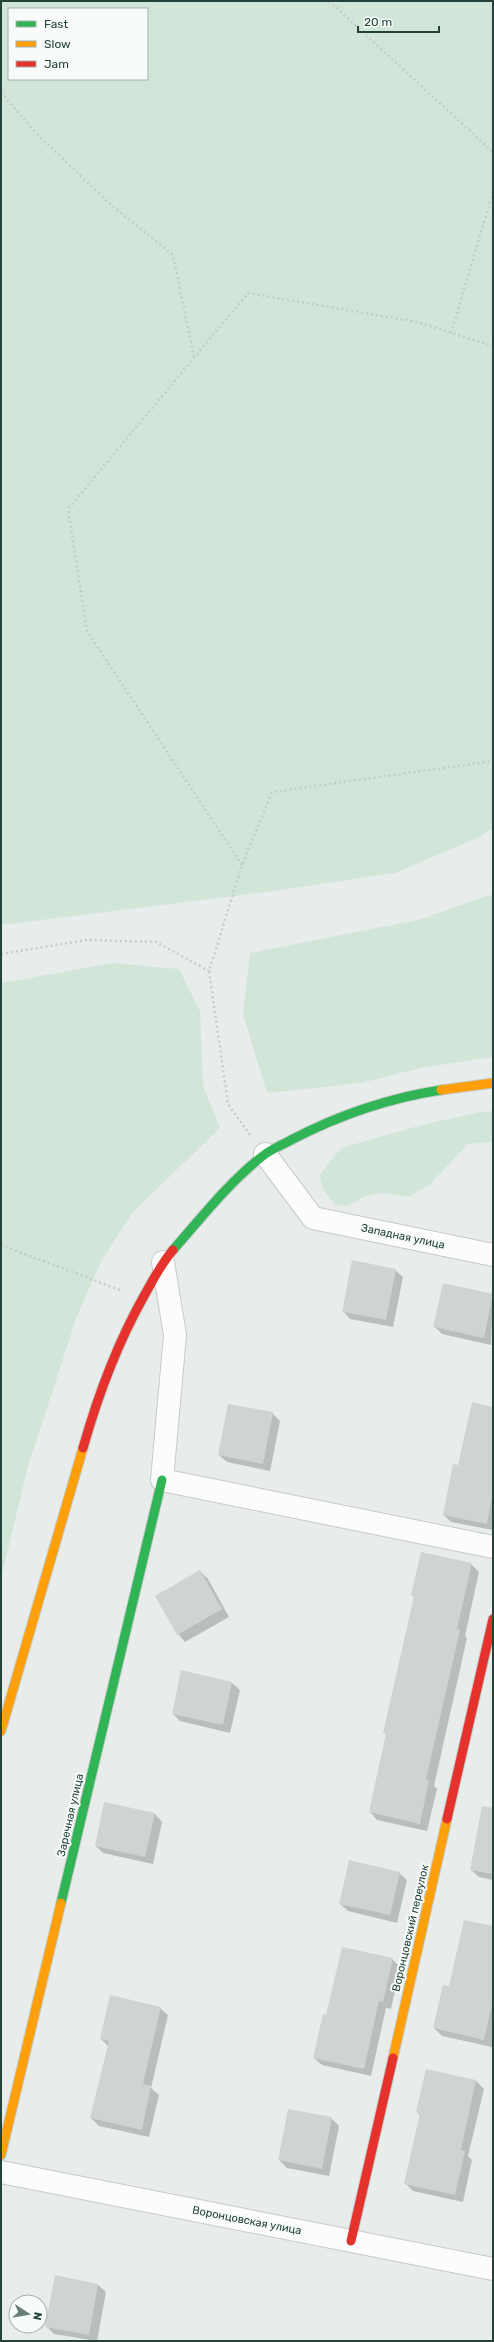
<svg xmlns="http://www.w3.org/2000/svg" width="494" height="2342" font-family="Rubik,sans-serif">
	<rect width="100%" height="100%" fill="#e8edeb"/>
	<path fill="#d1e6d8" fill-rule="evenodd" d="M1 1H493V828L480 837 395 873 273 891 1 925ZM9 9H147V79H9Z
		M493 894V1057L420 1068 361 1083 267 1093 243 1014 250 953 418 920Z
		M113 963 179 969 200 1011 203 1086 220 1128 132 1213 101 1262 77 1316 28 1466 1 1579V983Z
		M493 1111V1142L468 1144 429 1185 409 1197 381 1193 363 1197 348 1206 336 1205 323 1190 320 1175 341 1148 422 1125 481 1112Z"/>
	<path fill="#0003" d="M395 1270 403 1277 393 1327 350 1319 343 1311Z
		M444 1284 493 1295 491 1345 442 1334 434 1326Z
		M493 1408V1530L451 1522 444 1515 459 1466Z
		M272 1413 280 1421 270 1471 227 1462 219 1455Z
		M471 1564 479 1572 465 1636 467 1638 434 1786 437 1789 427 1831 377 1820 370 1812 387 1735 384 1732 415 1598 412 1595Z
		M200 1571 208 1579 229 1617 185 1642 178 1634Z
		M232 1683 240 1690 230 1733 180 1721 173 1714Z
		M105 1803 155 1814 162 1822 153 1864 103 1853 96 1846Z
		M493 1822V1880L479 1877 471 1870Z
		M399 1873 407 1880 397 1923 348 1911 340 1904Z
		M493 1927 492 2047 442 2036 434 2028 450 1987Z
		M392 1959 400 1967 391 2009 386 2008 371 2076 322 2065 314 2058 327 2016Z
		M160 2008 168 2015 151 2088 159 2095 149 2137 99 2126 91 2118 108 2046 101 2039Z
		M426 2070 476 2081 484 2089 468 2156 472 2160 463 2202 413 2191 405 2183 421 2116 417 2112Z
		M331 2118 339 2126 329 2176 287 2168 279 2160Z
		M98 2285 106 2292 97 2341 54 2334 46 2326Z"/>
	<path fill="#cfd4d2" d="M352 1260 396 1269 386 1320 342 1312Z
		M443 1283 493 1294 484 1338 433 1327Z
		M472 1402 493 1407V1491L487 1524 443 1515 453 1464 458 1465Z
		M228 1404 273 1412 263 1464 218 1455Z
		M421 1552 472 1563 457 1629 460 1630 426 1779 429 1780 420 1824 369 1812 386 1733H383L414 1596 411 1595Z
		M200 1570 222 1609 177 1635 155 1596Z
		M181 1670 232 1682 223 1725 172 1714Z
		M104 1802 155 1813 145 1857 95 1846Z
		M482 1806 493 1808V1874L470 1870Z
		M349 1860 400 1872 390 1915 339 1904Z
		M464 1920 493 1926V2000L484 2040 433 2028 443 1985 449 1986Z
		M342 1947 393 1958 383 2002 379 2001 364 2069 313 2058 323 2014 326 2015Z
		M110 1995 161 2007 143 2084 151 2086 142 2130 90 2118 109 2041 100 2039Z
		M426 2069 476 2080 461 2150 465 2151 455 2195 404 2184 420 2113 416 2112Z
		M288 2109 332 2117 322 2169 278 2160Z
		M55 2275 98 2284 89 2335 45 2327Z"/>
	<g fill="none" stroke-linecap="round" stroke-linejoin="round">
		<defs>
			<path id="street" d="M265 1154 313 1218 493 1255
				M163 1262 175 1335 162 1480 493 1547
				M1 2172 493 2269"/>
			<path id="fast" d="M173 1250C202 1217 229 1182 264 1155 272 1149 282 1145 291 1140 337 1116 389 1098 441 1090
				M61 1903 162 1480"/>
			<path id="slow" d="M441 1090 493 1083
				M1 1731 83 1448
				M393 2058 447 1819
				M1 2155 61 1903"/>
			<path id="jam" d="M83 1448C98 1395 117 1344 144 1296 153 1280 161 1264 173 1250
				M447 1819 493 1619
				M351 2241 393 2058"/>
		</defs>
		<use href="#street" stroke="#c5cac8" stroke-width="24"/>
		<use href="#fast" stroke="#c3cbc8" stroke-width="11"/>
		<use href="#slow" stroke="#c3cbc8" stroke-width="11"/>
		<use href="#jam" stroke="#c3cbc8" stroke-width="11"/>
		<path stroke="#c3ccca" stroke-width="2.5" stroke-dasharray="2 3" stroke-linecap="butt" d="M329 1 493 152
			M1 92 33 130 110 204 173 255 194 357
			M451 333 493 192
			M242 865 87 631 68 509 248 293 417 322 493 346
			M1 954 87 940 156 942 209 971
			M250 1135 228 1104 209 971 242 865 272 792 493 761
			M1 1245 120 1290"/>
		<use href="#street" stroke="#fcfcfc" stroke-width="22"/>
		<use href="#fast" stroke="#30b455" stroke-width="9"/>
		<use href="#slow" stroke="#ff9f0a" stroke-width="9"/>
		<use href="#jam" stroke="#e5322d" stroke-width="9"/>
	</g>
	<g text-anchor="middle" stroke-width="4" stroke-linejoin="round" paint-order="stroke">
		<g font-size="11" fill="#24423a" stroke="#f7fbf9">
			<text transform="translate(403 1236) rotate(12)" y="4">Западная улица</text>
			<text transform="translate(70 1815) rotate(-77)" y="4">Заречная улица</text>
			<text transform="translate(410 1928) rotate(-77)" y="4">Воронцовский переулок</text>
			<text transform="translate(247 2220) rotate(11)" y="4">Воронцовская улица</text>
		</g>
	</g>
	<rect width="494" height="2342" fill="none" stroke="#24423a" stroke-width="4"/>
	<rect x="8" y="8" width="140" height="72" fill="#f7fbf9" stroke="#a3b1ad"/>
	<rect x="16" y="21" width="20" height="6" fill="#30b455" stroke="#a3b1ad"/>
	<text x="44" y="28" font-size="12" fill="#24423a">Fast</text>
	<rect x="16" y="41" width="20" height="6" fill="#ff9f0a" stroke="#a3b1ad"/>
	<text x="44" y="48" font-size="12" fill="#24423a">Slow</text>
	<rect x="16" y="61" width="20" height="6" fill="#e5322d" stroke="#a3b1ad"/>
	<text x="44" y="68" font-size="12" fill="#24423a">Jam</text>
	<g transform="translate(28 2314) rotate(102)"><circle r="19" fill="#f7fbf9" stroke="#a3b1ad"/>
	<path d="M0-3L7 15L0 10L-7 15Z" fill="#697e78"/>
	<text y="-6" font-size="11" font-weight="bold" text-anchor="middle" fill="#24423a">N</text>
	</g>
	<path d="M358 26v6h81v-6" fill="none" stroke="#24423a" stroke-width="2"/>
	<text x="364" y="26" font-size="12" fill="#24423a" stroke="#f7fbf9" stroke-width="3" paint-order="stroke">20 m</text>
</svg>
